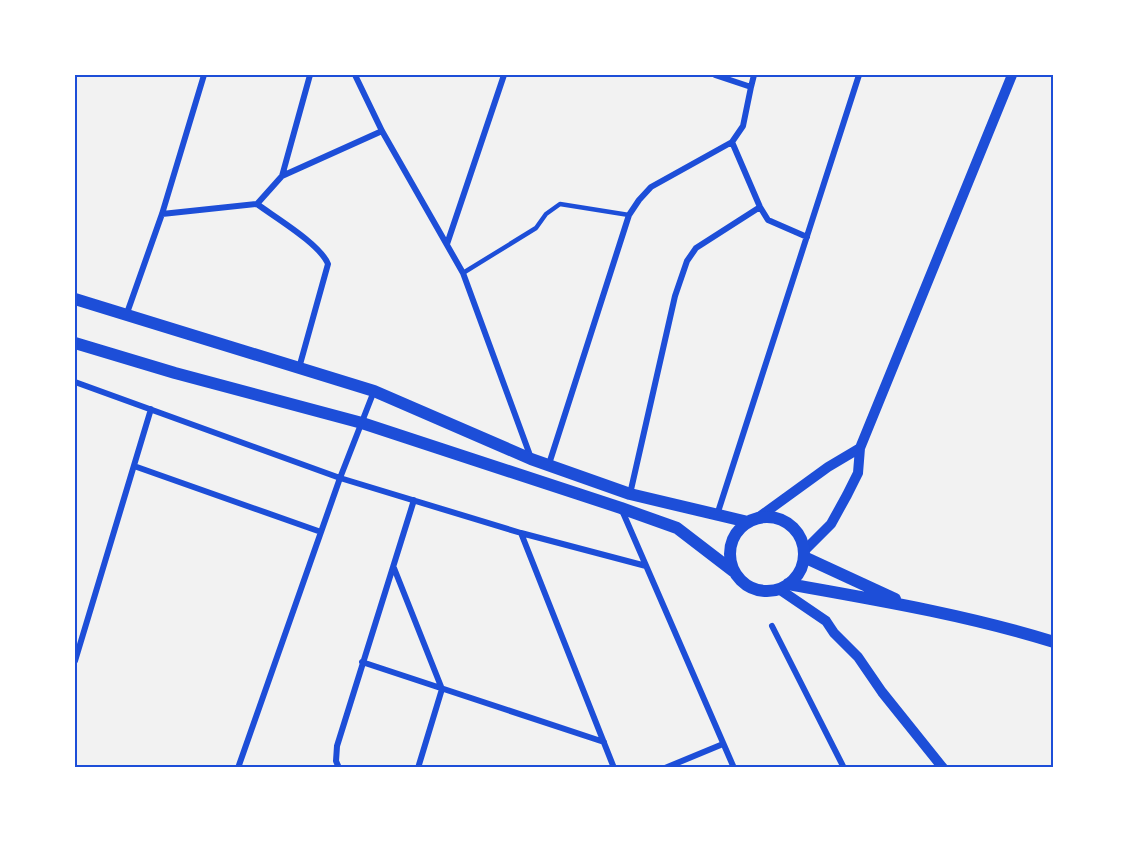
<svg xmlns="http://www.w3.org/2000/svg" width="1129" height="843" font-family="Helvetica,sans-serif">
	<rect width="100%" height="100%" fill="#f2f2f2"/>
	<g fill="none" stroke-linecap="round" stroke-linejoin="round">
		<path stroke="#1d4ed8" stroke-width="4.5" d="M463 273 536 228 546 214 560 204 629 215"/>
		<path stroke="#1d4ed8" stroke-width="6" d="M355 75 382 131 463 273 531 458
			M715 75 751 87 754 75
			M732 142 760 207 768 220 807 237
			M282 176 310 75
			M257 204C276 218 320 244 328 264L299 368
			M162 214 257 204 282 176 382 131
			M447 244 504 75
			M127 313 162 214 204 75
			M75 382 340 478 521 533 646 566
			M549 464 629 215 639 200 651 187 732 142 743 126 751 87
			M134 466 321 532
			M630 494 675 296 687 261 696 248 760 207
			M621 508 734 768
			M717 515 859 75
			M521 533 614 768
			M394 568 442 689 418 768
			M772 626 844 768
			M75 661 151 409
			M362 662 604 742
			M238 768 340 478 374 391
			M339 768 336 761 337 746 414 500
			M665 768 723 744"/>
		<path stroke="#1d4ed8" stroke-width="10" d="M759 517 828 467 860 448
			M804 551 831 524 847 495 858 473 860 448 1012 75
			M779 589 826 621 834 633 858 657 882 692 943 768"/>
		<path stroke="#1d4ed8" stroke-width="12" d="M75 299 374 391 531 459 630 494 748 522
			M75 343 175 373 362 423 621 508 677 528 733 571
			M730 554a37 37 0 1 1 74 0a37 37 0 1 1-74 0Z
			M804 557 895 599
			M788 584C878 600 967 615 1054 642"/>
	</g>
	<rect width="1129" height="843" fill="none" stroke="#ffffff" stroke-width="153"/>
	<rect x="76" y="76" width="976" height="690" fill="none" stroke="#1d4ed8" stroke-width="2"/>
</svg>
